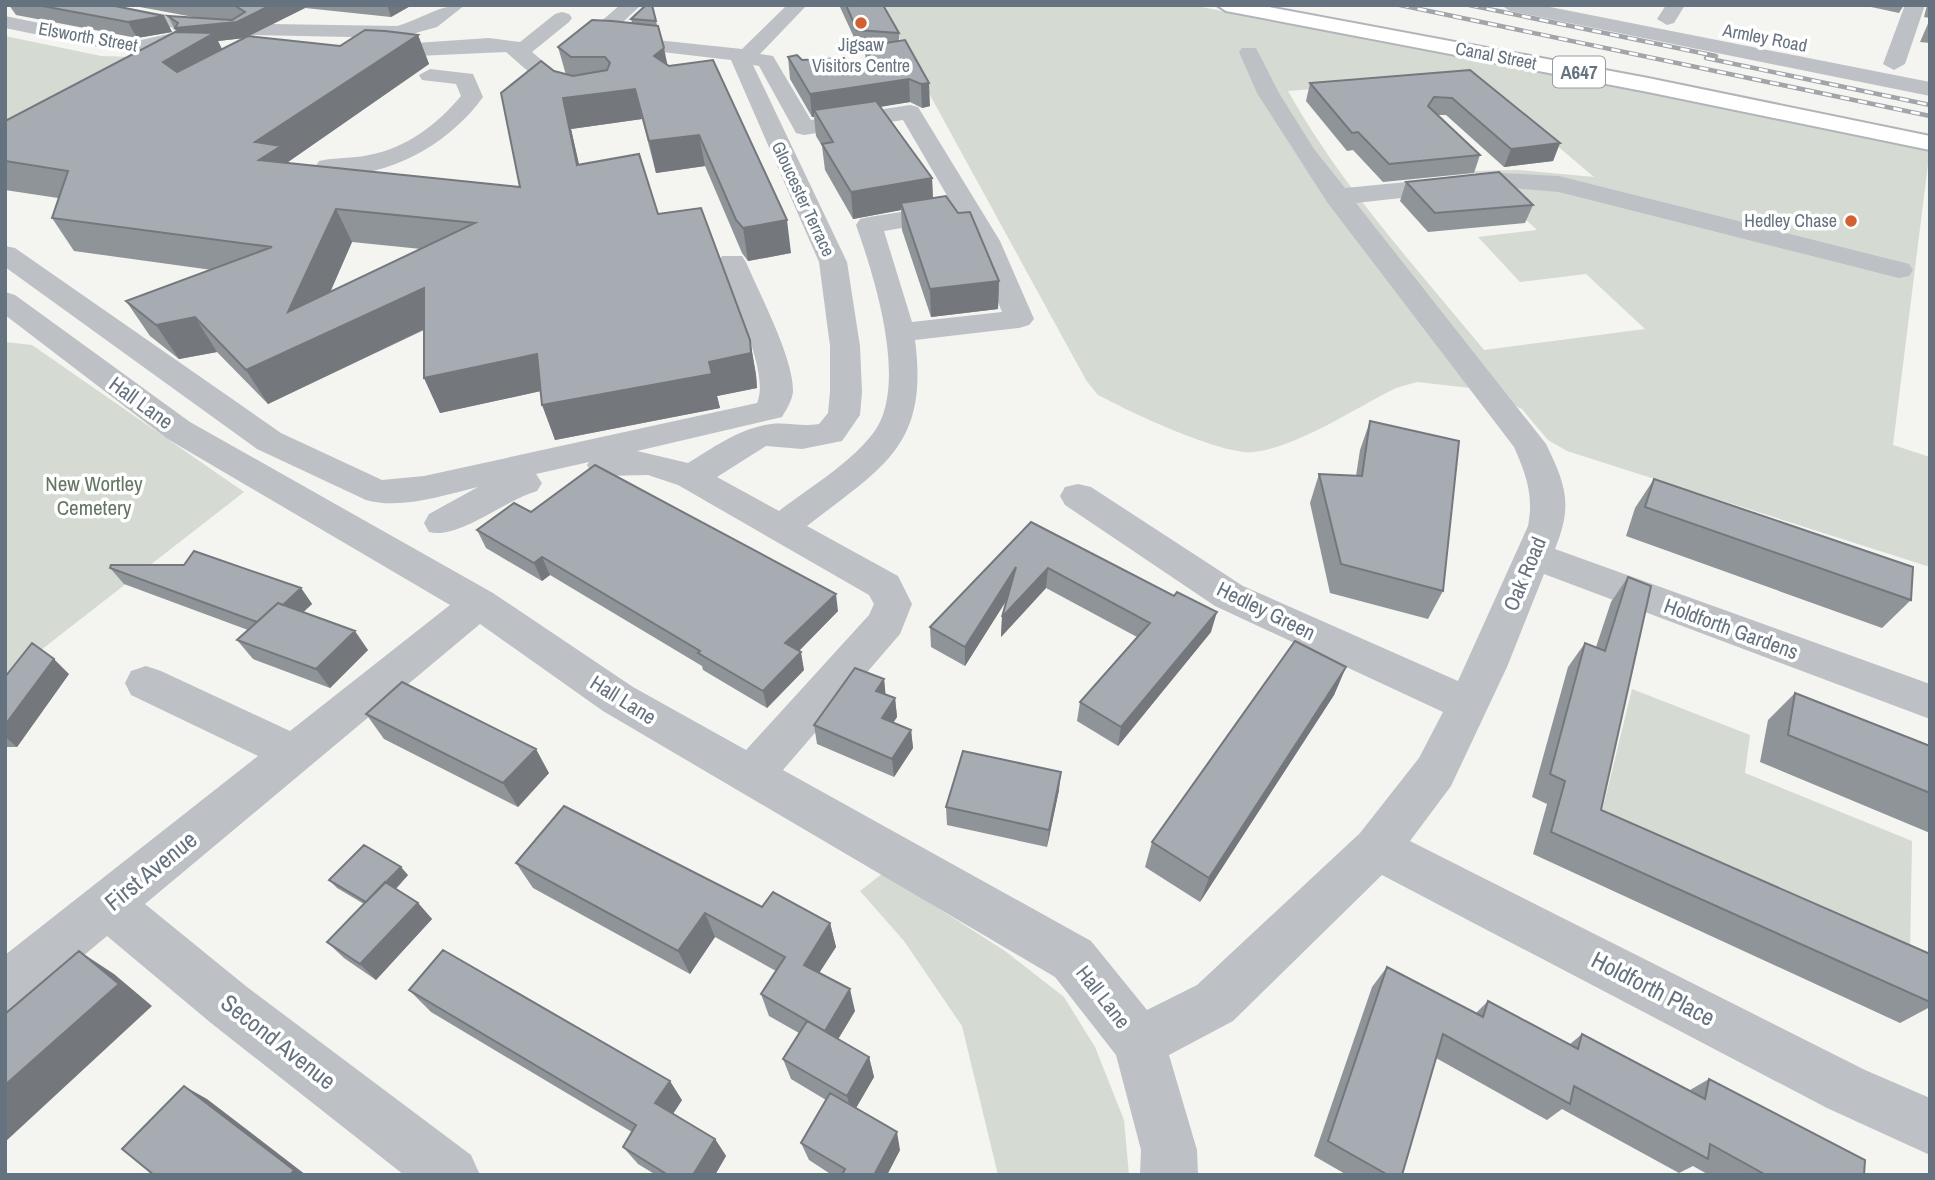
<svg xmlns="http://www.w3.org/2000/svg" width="1935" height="1180" font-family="'Archivo Narrow',sans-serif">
	<rect width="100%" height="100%" fill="#f4f4f0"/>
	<path fill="#d5dad2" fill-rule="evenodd" d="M885 5H1191L1930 148 1893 445 1930 457V567L1567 451 1548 440 1522 409 1480 389 1417 382 1396 388C1355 408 1300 446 1254 452 1225 456 1136 415 1108 400L1098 395 1086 380 902 44ZM1469 76 1502 99 1594 177 1518 170 1473 171 1537 230 1478 237 1520 282 1586 274 1645 329 1484 350C1415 266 1341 186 1288 91Z
		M5 36 101 56 136 57 5 130Z
		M5 342 32 345 244 492 5 678Z
		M1632 689 1750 735 1745 773 1912 841 1910 951 1601 816Z
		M883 873 1005 951 1064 997 1095 1047 1124 1120 1129 1175H998L962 1026 904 941 860 891Z"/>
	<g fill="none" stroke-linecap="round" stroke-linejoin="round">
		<defs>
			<path id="major" d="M1217 5H1258L1648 78 1930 136V150L1648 92 1226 11Z"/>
		</defs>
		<use href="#major" stroke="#b1b4b8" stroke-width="4"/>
		<path fill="#bdc0c4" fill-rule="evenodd" d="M71 5H113L212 23 397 26C425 18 437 5 465 5L437 27 398 38 207 34 158 50 132 54 5 28V16L132 42 186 30 80 11Z
			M620 5H641L609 35 742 49 787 5H807L760 54 773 56 811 120 910 105 918 107 1000 241 1034 319 1029 325 1019 328 915 340C929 446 883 467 807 526L898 576 912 604 900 634 783 770 1091 941 1147 1010 1197 985 1360 833 1419 758 1443 712 1215 606 1065 505 1060 496 1065 487 1078 484 1091 487 1243 586 1458 681 1528 526C1534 496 1526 474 1514 447L1327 202 1257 93 1239 52 1242 48H1256L1279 93 1314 149 1345 188 1500 173 1559 176 1909 264 1913 270 1909 276 1899 278 1559 192 1500 187 1356 203 1546 444C1566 485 1573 505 1555 549L1930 684V719L1544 574 1507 667 1451 786 1410 841 1865 1070 1930 1098V1155L1827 1108 1382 875 1233 1021 1169 1055 1197 1150 1198 1175H1140L1141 1150 1116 1055 1055 977 603 711 480 624 145 904 247 987 471 1155 480 1175H404L211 1023 107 936 23 1006 5 1014V955L258 756 131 695 125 683 131 671 146 666 161 671 290 731 450 605 166 438 5 315V292L15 295 190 422 493 593 633 687 746 750 869 615 874 604 869 595 678 485 648 475 604 476 592 473 587 465 589 462 536 474 542 483 537 491C505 500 458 540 429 532L424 523 429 514 478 487C444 495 401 510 366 500L257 449 5 267V246L15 248 281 433 382 480 424 476 757 403C771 373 730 293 718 262L722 256H742L746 262C760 295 794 359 793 392 792 401 786 410 782 417L637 451 688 463C714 447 740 428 771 424 787 422 802 427 819 424L828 413 830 392V346L819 262 731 60 585 43 582 39 585 35ZM753 65 759 66 796 133 804 135 903 120 952 204 869 217 860 219 856 225C874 276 909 384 874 432 850 464 810 487 779 511L717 477 766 446 802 449 842 441 860 415 862 392 860 346 847 262ZM960 218 974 241 1002 312 912 322 884 231Z
			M1501 5H1540L1930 82V96L1510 11Z
			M1666 5H1685L1674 23 1667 25 1657 19Z
			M1905 5H1925L1905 64 1894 70 1883 64Z
			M562 12 569 14 572 18 569 22 532 52 563 78 589 95 578 102 547 88 506 52 372 58 362 52 372 46 489 38 520 42 555 14Z
			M430 69 473 74 483 97C450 144 379 186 319 171L316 166 319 161C335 157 352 159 369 155 406 148 437 125 461 96L456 84 422 80 419 75Z"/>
		<use href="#major" fill="#fff" fill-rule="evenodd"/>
		<defs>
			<path id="rail" d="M1400 5 1930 116
				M1469 5 1716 56
				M1706 58 1930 105"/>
		</defs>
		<use href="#rail" stroke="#a1a5aa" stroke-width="4.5"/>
		<use href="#rail" stroke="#fff" stroke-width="2.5" stroke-dasharray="9" stroke-linecap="butt"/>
	</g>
	<path fill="#8f9499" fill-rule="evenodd" d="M9 5H110L164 16 172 32 137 38 16 15Z
		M129 5H412L391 17 305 8 248 36 340 46 418 35 429 64 288 162 289 163 520 187 554 71 566 75 558 47 632 23 631 19 652 5 667 65 791 253 748 261 742 253 705 166 656 173 642 119 571 129 579 164 658 214 750 340 756 375 757 388 717 396 720 408 555 440 541 391 440 413 424 378V330L268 404 217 352 179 359 150 336 126 301 212 270 74 251 52 218 58 198 5 190V121L176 32 168 16 199 18ZM244 38 222 49 218 41ZM352 242 421 249 330 292Z
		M839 5H883L899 33V41L905 40 930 106 922 108 910 102 881 107 932 178 933 198 999 281 998 309 931 317 902 230 901 210 853 219 825 170 822 146 816 136 814 117H812L790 79 788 57 850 69 860 73 866 68 865 47 858 46Z
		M1862 5H1904L1899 13Z
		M1927 5H1930V18L1924 17Z
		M1930 19V43L1920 42Z
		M1470 70 1560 143 1553 161 1504 167 1446 115H1437L1480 155 1474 173 1383 182 1353 150 1347 151 1306 101 1310 83Z
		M1406 182 1533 205 1525 223 1428 232 1400 201Z
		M1370 421 1443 591 1428 619 1330 593 1310 503 1319 474 1356 476 1360 450Z
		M1654 479 1911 600 1882 628 1626 536 1635 508Z
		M531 512 838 611 799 651 804 670 767 708 703 670 702 666 550 575 542 581 486 548 477 530Z
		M1031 522 1211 632 1118 746 1077 721 1080 702 1137 637 1046 588 1001 637 1002 617 1007 599 965 666 931 647 930 627Z
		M110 568 301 588 312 604 303 612 368 650 330 688 253 659 237 640 248 630 124 584Z
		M1628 577 1601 810 1930 954V1007L1900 1023 1533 854 1547 804 1532 797 1568 667 1585 643 1596 647 1611 602Z
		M1346 667 1334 695 1200 902 1145 867 1152 842Z
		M69 674 17 747H5V677Z
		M884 679 885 695 895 698 897 717 893 722 911 730 913 748 894 777 817 744 814 725Z
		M1795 693 1930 746V833L1760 762 1768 720Z
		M366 714 549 773 518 807 384 739Z
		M1059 790 1047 847 947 825 946 807Z
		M516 863 762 907 830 923 836 947 819 973 855 1011 838 1039 869 1057 874 1077 856 1108 900 1150 887 1175H832L809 1160 801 1143 826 1100 791 1079 783 1059 799 1033 769 1016 761 994 776 971 715 937 690 974 533 888Z
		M408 875 396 889 418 903 432 919 376 980 344 958 327 942 364 904 337 888 329 880Z
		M1387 967 1476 1013 1488 1001 1569 1045 1582 1034 1690 1090 1709 1079 1864 1175H1709L1693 1166 1679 1173 1562 1109 1547 1120 1436 1058 1402 1175H1347L1314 1156 1372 987Z
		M409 990 682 1100 673 1114 715 1139 726 1156 715 1175H656L638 1164 623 1147 632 1132 431 1012Z"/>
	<path fill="#74787d" d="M271 5H304L305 8 245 38 218 41 228 62 180 92 163 62 184 44 175 28 237 22Z
		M387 5H412L391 17Z
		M164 16 172 32 137 38 128 22Z
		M418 35 429 64 288 162 296 178 259 160 255 142Z
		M664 48 670 77 654 56Z
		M909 79 910 102 817 116 814 110V117H812L810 94Z
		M929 83 930 106 922 108 921 84Z
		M635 89 642 119 571 129 586 197 577 165 563 98Z
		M699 135 705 166 656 173 649 141Z
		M1560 143 1553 161 1504 167 1511 149Z
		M932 178 933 204 901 203V210L853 219 851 192Z
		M336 209 352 242 309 341 424 288 439 322 268 404 246 370 288 312Z
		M787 220 791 253 748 261 743 228Z
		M999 281 998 309 931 317 930 289Z
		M195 317 217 352 179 359 156 325Z
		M750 340 756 375 757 388 717 396 720 408 555 440 542 405 709 362Z
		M537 354 550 389 440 413 424 378Z
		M542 557 550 575 542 581 534 563Z
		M1016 567 1015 587 965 666V647Z
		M1048 568 1046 588 1001 637 1002 617Z
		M301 588 312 604 274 640 262 624Z
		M836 594 838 611 789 661 785 643Z
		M1217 612 1211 632 1118 746 1121 727Z
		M355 631 368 650 330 688 316 669Z
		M801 652 804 670 767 708 763 691Z
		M54 659 69 674 17 747 5 737V725Z
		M1346 667 1334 695 1200 902 1209 878Z
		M884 679 886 698 876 691Z
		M895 698 897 717 884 737 882 718Z
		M911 730 913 748 894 777 892 759Z
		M536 749 549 773 518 807 503 783Z
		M1061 772 1059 790 1047 847 1049 830Z
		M401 867 408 875 375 911 367 903Z
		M418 903 432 919 376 980 360 964Z
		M705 913 715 937 690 974 678 951Z
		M830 923 836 947 810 987 804 965Z
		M79 951 114 974 152 1006 5 1142V1085Z
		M850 989 855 1011 831 1051 825 1031Z
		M869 1057 874 1077 852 1115 847 1096Z
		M670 1081 682 1100 668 1121 655 1103Z
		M184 1086 207 1099 306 1175H290Z
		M897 1132 900 1150 887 1175H874Z
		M715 1139 726 1156 715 1175H693Z"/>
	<path fill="#a6acb2" stroke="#74787d" stroke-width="2" fill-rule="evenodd" d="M37 5H110L164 16 128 22Z
		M234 5H271L237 22 175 28 178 23 168 16 232 20 245 12Z
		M646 5H652L656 21 631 19Z
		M846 5H883L899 33 857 30Z
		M592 20 612 21 658 26 664 48 654 56 669 66 713 60 787 220 743 228 736 220 699 135 649 141 635 89 563 98 577 165 639 154 658 214 701 208 750 340 751 353 709 362 712 374 542 405 537 354 424 378V288L246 370 195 317 156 325 126 301 272 247 52 218 68 171 5 161V121L175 32 214 33 163 62 177 72 248 36 340 46 365 30 385 31 418 35 255 142 281 146 259 160 520 187 501 93 541 61 554 71 573 76 607 70 610 63 605 57H571L558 47ZM336 209 475 223 288 312Z
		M905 40 929 83 921 84 909 79 810 94 788 57 797 55 802 60 844 58 850 69 860 73 874 64 865 46Z
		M1470 70 1560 143 1511 149 1452 98 1434 97 1428 106 1480 155 1389 164 1358 132 1352 133 1310 83Z
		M876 101 932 178 851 192 822 144 833 142 814 110Z
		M1499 172 1533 205 1435 213 1406 182Z
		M946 196 958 213 970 212 999 281 930 289 901 203Z
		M1370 421 1459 441 1443 591 1341 564 1319 474 1362 476Z
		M595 465 836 594 785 643 801 652 763 691 698 653 700 651 542 557 534 563 477 530 514 503 531 512Z
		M1654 479 1913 567 1911 600 1645 507Z
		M1031 522 1174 596 1177 592 1217 612 1121 727 1080 702 1150 623 1048 568 1002 617 1016 567 965 647 930 627Z
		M194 551 301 588 283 605 278 603 257 622 110 568 111 565H184Z
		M1628 577 1651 586 1601 810 1930 954V1002L1551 832 1565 781 1550 774 1585 643 1605 651Z
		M278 603 355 631 316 669 237 640Z
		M1295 641 1346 667 1209 878 1152 842Z
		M32 643 54 659 5 725V677Z
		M855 668 884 679 876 691 895 698 882 718 911 730 892 759 814 725Z
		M402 682 536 749 503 783 366 714Z
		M1795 693 1930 746V793L1788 735Z
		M963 751 1061 772 1049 830 946 807Z
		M564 806 762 907 773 892 830 923 804 965 850 989 825 1031 761 994 785 957 705 913 678 951 516 863Z
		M364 845 401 867 366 902 329 880Z
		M385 882 418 903 360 964 327 942Z
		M443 950 670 1081 655 1103 715 1139 693 1175H668L623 1147 636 1125 409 990Z
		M79 951 119 984 5 1085V1014Z
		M1387 967 1483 1017 1488 1001 1578 1049 1582 1034 1705 1099 1709 1079 1865 1160 1864 1175H1766L1710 1144 1708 1159 1574 1086 1570 1104 1443 1034 1402 1175H1388L1328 1141Z
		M807 1021 869 1057 847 1096 783 1059Z
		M184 1086 294 1170 290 1175H154L122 1149Z
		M830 1093 897 1132 874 1175H842L845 1169 801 1143Z"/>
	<g fill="#d26032" stroke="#fff" stroke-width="2.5">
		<circle cx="861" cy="23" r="7"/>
		<circle cx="1851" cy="221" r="7"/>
	</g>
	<g text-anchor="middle" stroke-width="7" stroke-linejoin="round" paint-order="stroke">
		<g font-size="18" fill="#65727f" stroke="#fff">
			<text transform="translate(88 37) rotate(10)" y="6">Elsworth Street</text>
			<text transform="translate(1765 38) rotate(11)" y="6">Armley Road</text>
			<text transform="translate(1496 56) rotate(11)" y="6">Canal Street</text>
			<text transform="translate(803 199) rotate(65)" y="6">Gloucester Terrace</text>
		</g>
		<g font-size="18" fill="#65727f" stroke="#fff">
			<text x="861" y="51">Jigsaw<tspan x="861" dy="21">Visitors Centre</tspan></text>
			<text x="1837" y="227" text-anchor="end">Hedley Chase</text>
		</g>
		<rect fill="#fff" stroke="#939ca5" stroke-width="2" x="1553" y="56.5" width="52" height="31" rx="5"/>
		<g font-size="19" font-weight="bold" fill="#65727f">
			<text x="1579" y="79">A647</text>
		</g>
		<g font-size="21" fill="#65727f" stroke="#fff">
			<text transform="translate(141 403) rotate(36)" y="7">Hall Lane</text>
			<text transform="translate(1525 574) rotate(-67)" y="7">Oak Road</text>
			<text transform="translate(1266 611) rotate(26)" y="7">Hedley Green</text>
			<text transform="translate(1731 629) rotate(20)" y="7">Holdforth Gardens</text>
			<text transform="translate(623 700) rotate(32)" y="7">Hall Lane</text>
			<text transform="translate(1103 997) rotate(52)" y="7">Hall Lane</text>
		</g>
		<g font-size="21" fill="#667664" stroke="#fff">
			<text x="94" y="491">New Wortley<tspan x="94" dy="24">Cemetery</tspan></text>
		</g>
		<g font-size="24" fill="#65727f" stroke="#fff">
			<text transform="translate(151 871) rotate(-39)" y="8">First Avenue</text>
			<text transform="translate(1653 989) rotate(27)" y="8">Holdforth Place</text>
			<text transform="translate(278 1042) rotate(38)" y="8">Second Avenue</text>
		</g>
	</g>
	<rect width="1935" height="1180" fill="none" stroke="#65727f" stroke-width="14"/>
</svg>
